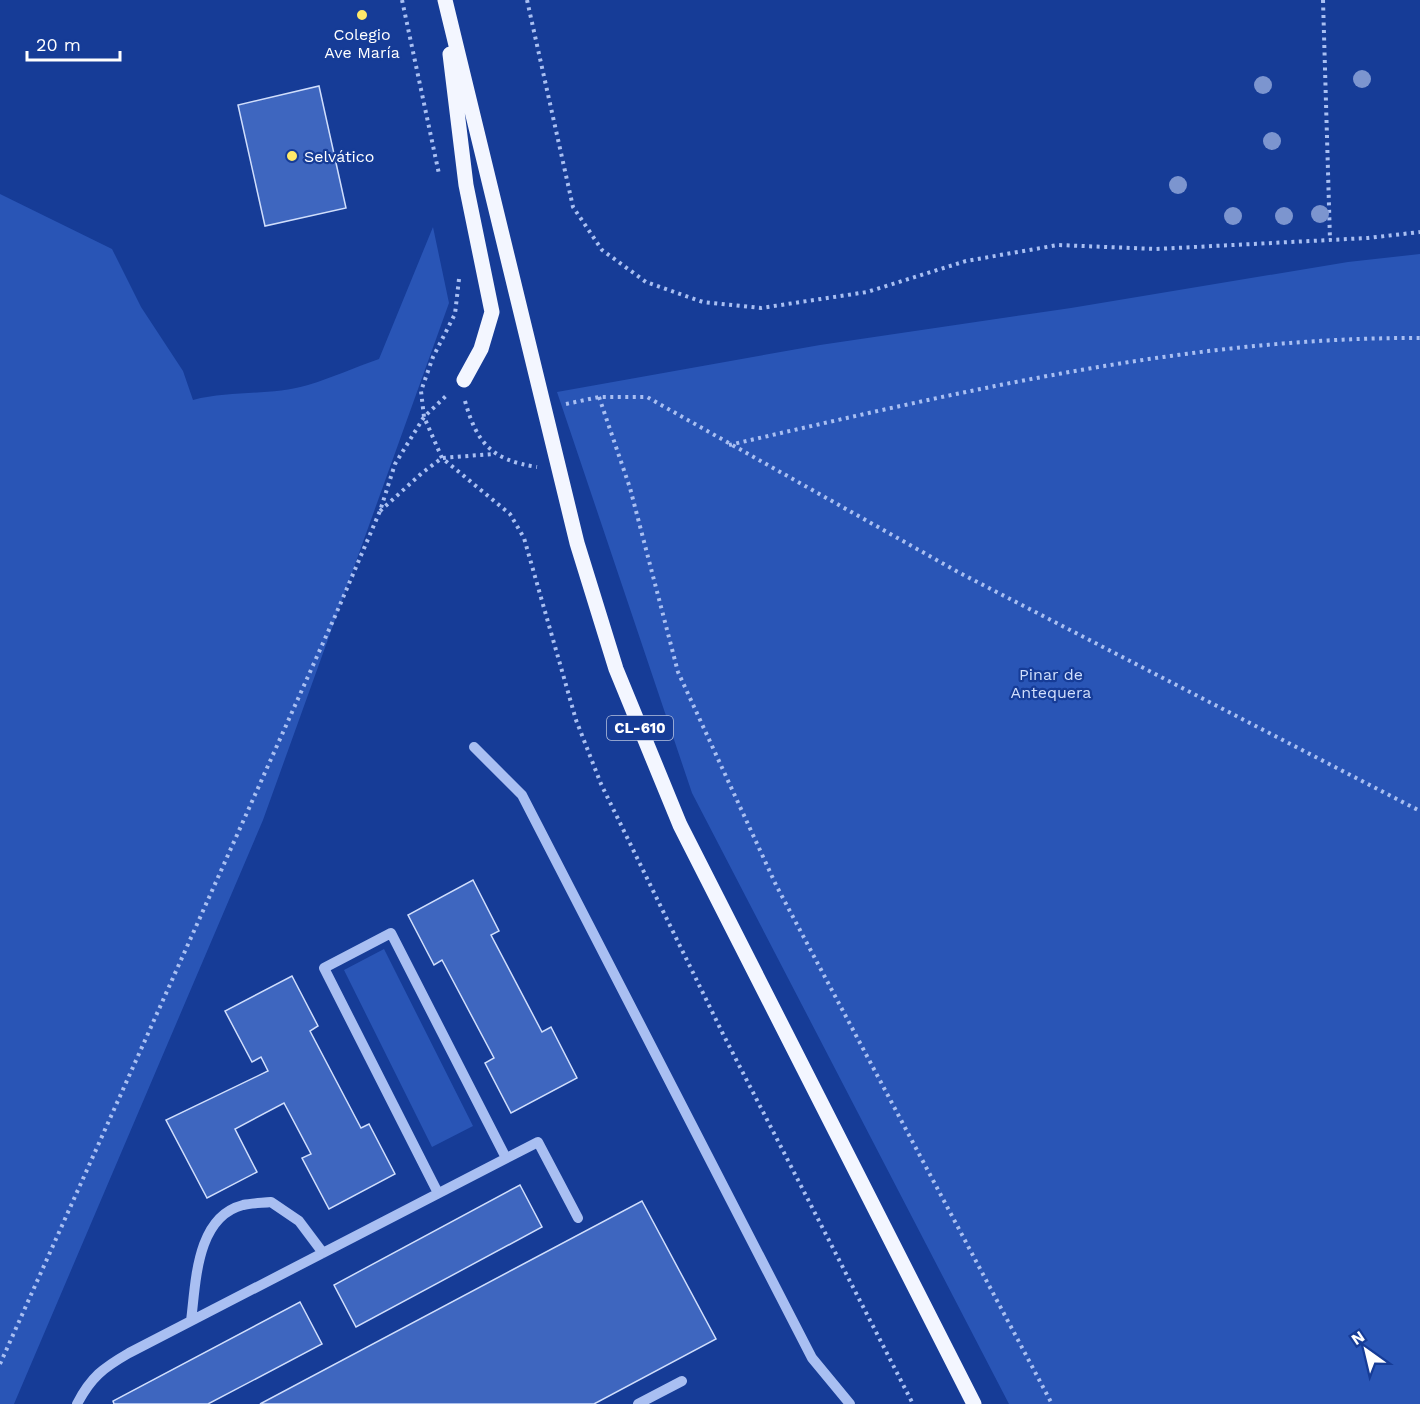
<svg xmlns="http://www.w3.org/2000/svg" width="1420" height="1404" font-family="'Work Sans',sans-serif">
	<rect width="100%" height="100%" fill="#163c97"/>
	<path fill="#2955b6" d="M0 194 112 249 141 307 183 371 193 400C231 390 271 396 308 385 332 378 355 367 379 359L433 227 449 303 263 820 14 1404H0Z
		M1420 254V1404H1009L692 793 557 392 820 345 1071 308 1348 262Z
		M384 949 473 1126 432 1147 344 970Z"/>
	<path fill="#3e66bf" stroke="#d0defc" stroke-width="1.5" d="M319 86 346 208 265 226 238 105Z
		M473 880 499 931 491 935 542 1032 551 1027 577 1078 511 1113 485 1063 494 1058 442 960 434 965 408 915Z
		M292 976 318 1026 310 1031 361 1128 369 1124 395 1174 329 1209 302 1158 311 1154 284 1103 235 1129 257 1172 207 1198 166 1120 268 1071 261 1057 252 1062 225 1011Z
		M520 1185 542 1227 356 1327 334 1285Z
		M642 1201 716 1339 594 1404H260Z
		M300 1302 322 1344 208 1404H114L113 1401Z"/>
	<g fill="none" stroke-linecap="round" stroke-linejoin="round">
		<path stroke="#a9bff2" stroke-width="4" stroke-dasharray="3 4.5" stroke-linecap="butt" d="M402 0 439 174
			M527 0 573 207 602 250 646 282 703 302 761 308 867 292 966 261 1058 245 1156 249 1368 238 1420 232
			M1323 0 1330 240
			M459 279 455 314 433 357 421 391 424 417 442 458 510 514 524 538 576 720 601 784 722 1032 913 1404
			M599 397 630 488 678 672 776 885 1052 1404
			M465 401C477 444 492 460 537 467
			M566 404 599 397H647L958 572 1420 811
			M729 445C955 393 1186 337 1420 338
			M380 511 422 473 442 458 493 454
			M0 1364 336 614 380 511 395 464 424 417 447 395"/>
		<path stroke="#a9bff2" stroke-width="10" d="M474 747 522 795 812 1358 850 1404
			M438 1193 324 968 391 933 506 1158
			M191 1321C196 1282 196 1217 243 1205 252 1203 262 1203 271 1202L299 1221 323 1253
			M77 1404C91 1377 103 1368 129 1353L538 1142 578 1218
			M638 1404 682 1381"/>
		<path stroke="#f3f6ff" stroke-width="15" d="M445 0 577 543 616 669 680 825 974 1404
			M450 54 466 185 492 312 481 349 464 380"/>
	</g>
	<g fill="#7c95cf">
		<circle cx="1362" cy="79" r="9"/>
		<circle cx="1263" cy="85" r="9"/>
		<circle cx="1272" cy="141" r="9"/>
		<circle cx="1178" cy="185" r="9"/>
		<circle cx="1320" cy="214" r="9"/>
		<circle cx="1233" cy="216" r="9"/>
		<circle cx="1284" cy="216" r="9"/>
	</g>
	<g fill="#ffe969" stroke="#163c97" stroke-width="2">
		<circle cx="362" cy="15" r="6"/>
		<circle cx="292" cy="156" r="6"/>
	</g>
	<g text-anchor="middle" stroke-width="4.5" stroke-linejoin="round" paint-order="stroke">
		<rect fill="#163c97" stroke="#b9c4e0" stroke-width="1.5" x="607" y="716" width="66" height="24" rx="4.5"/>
		<g font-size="15" font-weight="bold" fill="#fff">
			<text x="640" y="733">CL-610</text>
		</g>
		<g font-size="16" fill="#fff" stroke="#163c97">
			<text x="362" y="40">Colegio<tspan x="362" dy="18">Ave María</tspan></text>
			<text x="304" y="162" text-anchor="start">Selvático</text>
		</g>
		<g font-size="16" fill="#d0defc" stroke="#163c97">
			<text x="1051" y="680">Pinar de<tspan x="1051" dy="18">Antequera</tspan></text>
		</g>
	</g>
	<g transform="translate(1366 1350) rotate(326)" stroke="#163c97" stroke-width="4.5" paint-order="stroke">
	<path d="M0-4.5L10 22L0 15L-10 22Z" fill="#ffffff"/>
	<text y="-9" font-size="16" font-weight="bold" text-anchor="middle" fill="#ffffff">N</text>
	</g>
	<path d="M27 51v9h93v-9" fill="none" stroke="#ffffff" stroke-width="3"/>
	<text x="36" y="51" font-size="18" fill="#ffffff" stroke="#163c97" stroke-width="4.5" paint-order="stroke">20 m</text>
</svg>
